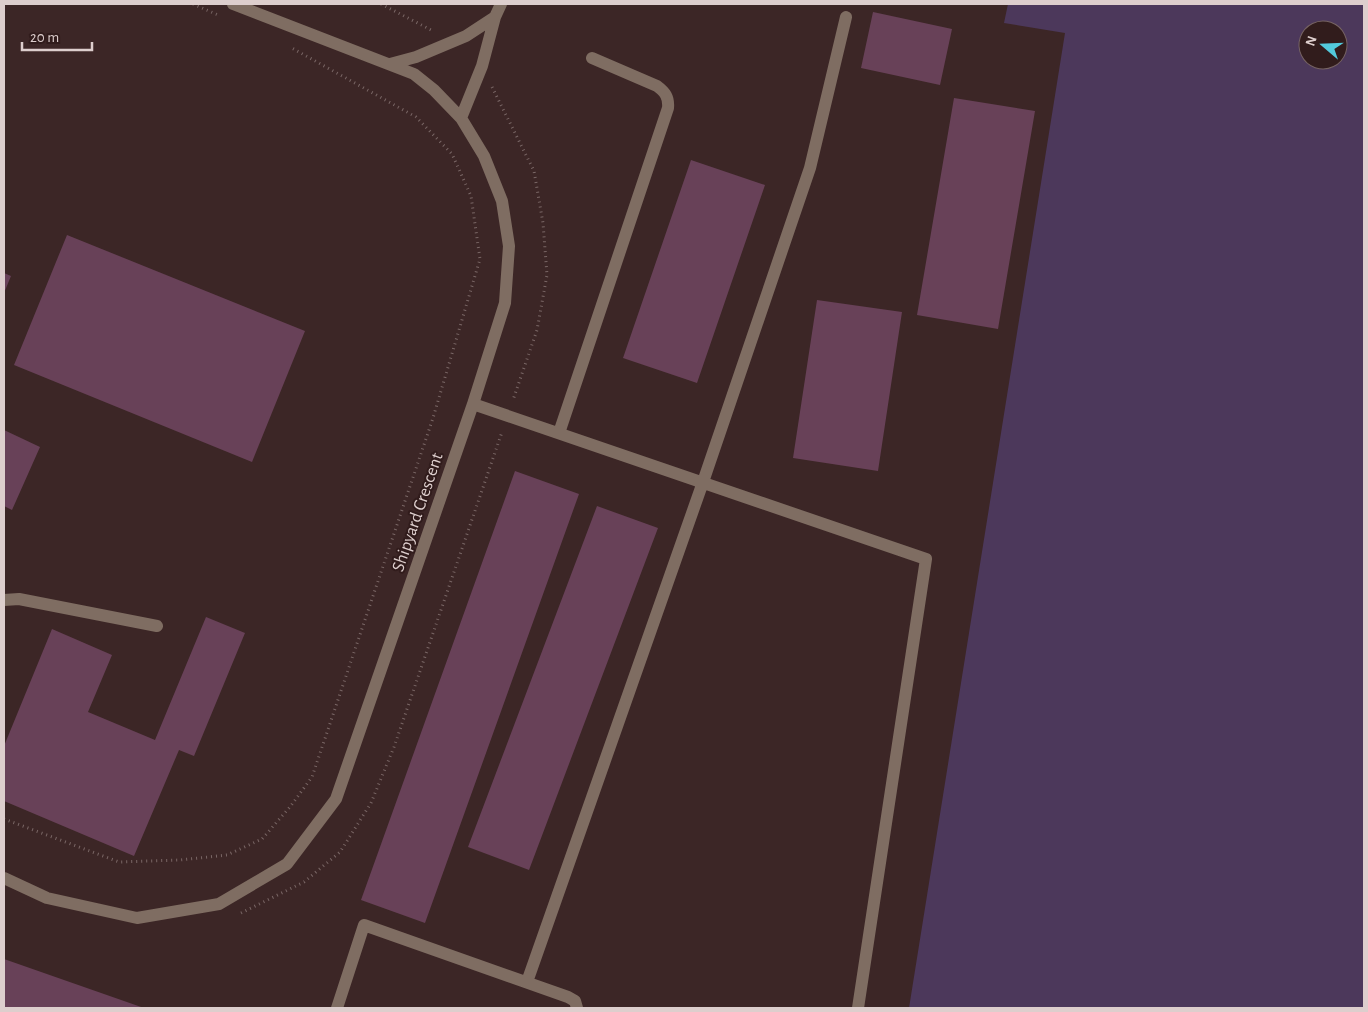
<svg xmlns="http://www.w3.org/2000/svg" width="1368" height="1012" font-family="'Alegreya Sans',sans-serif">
	<rect width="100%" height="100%" fill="#3c2626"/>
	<path fill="#4c385b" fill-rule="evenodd" d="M1008 4H1364V1008H909L1065 33 1004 23ZM1308 30H1338V60H1308Z"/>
	<path fill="#684158" d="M873 12 952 29 940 85 861 68Z
		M954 98 1035 111 998 329 917 315Z
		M691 160 765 185 697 383 623 358Z
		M67 235 305 331 252 462 14 365Z
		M4 273 11 276 4 293Z
		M817 300 902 312 878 471 793 458Z
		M4 430 40 447 12 510 4 506Z
		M515 471 579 494 425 923 361 900Z
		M597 506 658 528 529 870 468 847Z
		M206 617 245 633 194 756 179 750 134 856 4 801V746L52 629 112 655 88 712 155 740Z
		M4 959 144 1008H4Z"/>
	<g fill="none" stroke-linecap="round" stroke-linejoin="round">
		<path stroke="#7a6766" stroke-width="3" stroke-dasharray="1 4" stroke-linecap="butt" d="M193 4 218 15
			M381 4 433 31
			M492 87 534 171 543 223 547 275 537 330 513 400
			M4 819 119 862 180 860 227 855 262 839 290 807 312 777 433 418 480 259 471 196 452 154 416 117 290 47
			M241 913 304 882 340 852 371 803 394 747 502 432"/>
		<path stroke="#7f6d62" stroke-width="12" d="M390 64 416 57 466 36 495 17
			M461 118 482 66 495 17 501 4
			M473 404 926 559 858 1008
			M559 433 668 108C669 97 665 92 657 86L592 58
			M4 600 19 599 157 626
			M4 878 47 898 137 918 219 904 287 864 336 799 473 404 505 303 509 246 502 201 484 156 461 118 434 90 414 74 233 4
			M527 982 703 482 810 168 846 17
			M337 1008 364 925 568 997 575 1001 577 1008"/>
	</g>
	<g text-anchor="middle" stroke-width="4" stroke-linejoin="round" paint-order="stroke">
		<g font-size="18" fill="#ddcecd" stroke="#311c1c">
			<text transform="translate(417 512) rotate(-71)" y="6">Shipyard Crescent</text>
		</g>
	</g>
	<rect width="1368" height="1012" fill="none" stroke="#ddcecd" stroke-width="10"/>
	<g transform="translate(1323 45) rotate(289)"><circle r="24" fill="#311c1c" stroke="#766363"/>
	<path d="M0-4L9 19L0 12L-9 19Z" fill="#53cadc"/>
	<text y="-8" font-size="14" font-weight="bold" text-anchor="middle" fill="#ddcecd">N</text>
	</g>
	<path d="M22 42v8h70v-8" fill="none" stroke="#ddcecd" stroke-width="2.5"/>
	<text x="30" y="42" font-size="15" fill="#ddcecd" stroke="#311c1c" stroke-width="4" paint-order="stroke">20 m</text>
</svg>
